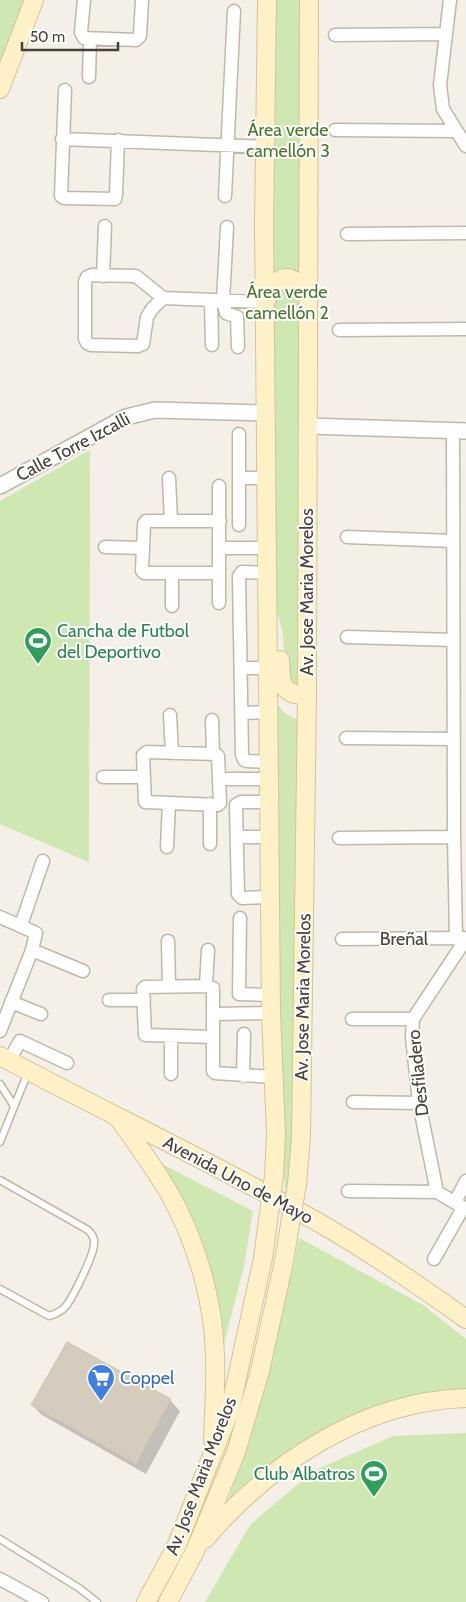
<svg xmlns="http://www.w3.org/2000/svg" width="466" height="1602" font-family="Cabin,sans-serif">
	<rect width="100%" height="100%" fill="#f4f0e8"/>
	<path fill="#cfe7b1" d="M0 0H28L0 84Z
		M269 0H307L305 286 273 282Z
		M280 280 304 288 303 652H297V688H291L284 653 283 634 273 595 272 287Z
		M90 450 89 862 0 824V501Z
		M273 695C279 709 286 717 301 720L297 1112 288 1192 285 1188 281 1128Z
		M154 1160 253 1211 244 1266 219 1363 211 1297Z
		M299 1238 423 1305 466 1339V1391L283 1459 228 1501 269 1373Z
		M466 1433V1602H205L250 1525 313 1471 393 1436Z"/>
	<path fill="#0003" d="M170 1400 180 1411 146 1474 42 1415 32 1405Z"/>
	<path fill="#d5ccbd" stroke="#d0c4b1" d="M67 1342 171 1399 136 1464 31 1405Z"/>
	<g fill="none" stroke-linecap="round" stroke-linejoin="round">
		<defs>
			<path id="service" d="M0 1084 14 1106
				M0 1142 28 1072
				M0 1180 88 1230C92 1234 95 1238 94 1244 94 1255 73 1297 66 1306 61 1312 56 1314 49 1316L0 1289
				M0 1539 79 1588 97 1602"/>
			<path id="minor" d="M84 0 81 32 84 38 136 40 140 36 142 0
				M450 0 440 85 443 109 466 146
				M335 35 446 34
				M89 77 90 38
				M65 90 61 196 64 198 115 199 116 194 118 140
				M335 130 455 131
				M62 139 266 147
				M225 196 234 11
				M227 227 223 301 226 313 237 317 238 347
				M347 234 466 233
				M103 276 105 226
				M163 298 152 309 147 317 143 344 138 346 91 345 87 343 85 339V282L87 277 92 275 136 276 163 298 265 302
				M211 300 212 345
				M339 330 466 329
				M453 431 454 837 456 938
				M169 478 171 521
				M239 478V434
				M219 486V603
				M239 525V478H267
				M347 537 452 541
				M105 547 143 548
				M219 548H268
				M172 573V606
				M219 573H144L142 571 144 524 146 521H220
				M268 573 242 572 239 576 242 755 244 760 247 761 270 762
				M347 637 454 640
				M242 668H269
				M242 713 270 712
				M170 715 172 753
				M212 720 213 754
				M346 738 454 739
				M147 752 216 754 218 756 220 803 218 805 145 802 143 755Z
				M103 777H144
				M220 779H270
				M270 802H241L236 805 238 894 242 898 271 897
				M210 804V844
				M237 837H270
				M339 838 454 837
				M167 847 169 803
				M0 917 36 933 32 950 0 1031
				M240 918 239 994 271 995
				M21 925 43 861
				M342 939 464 938
				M168 941 169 985
				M32 950 83 971
				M206 986 208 950
				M109 1000H144
				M11 1002 41 1014
				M214 1014 271 1013
				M352 1019H413
				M213 1037 145 1035 143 989 145 987 206 986 213 988V1071L215 1073 273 1077
				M9 1061 20 1041 67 1063
				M171 1074V1036
				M243 1076 244 1034
				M353 1102 419 1103
				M348 1191 437 1192 466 1209
				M437 1192 419 1103 412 1037 413 1019 466 939
				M455 1202 466 1181
				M434 1259 463 1208
				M0 1579 42 1602"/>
			<path id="tertiary" d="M308 426 466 431
				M0 486 126 417 155 410 266 413"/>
			<path id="secondary" d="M267 0 264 223 271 1013 276 1134 274 1176
				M0 89 34 0
				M265 302C268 297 270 289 275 284 289 269 302 286 309 298
				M280 660C281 681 280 696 307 695
				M0 1056C107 1113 218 1165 323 1225 373 1254 420 1286 466 1319
				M119 1119C138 1146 159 1173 174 1202 198 1248 214 1304 215 1356 216 1384 214 1412 213 1440
				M297 1184 301 1137 307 695 309 0
				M205 1539C269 1464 363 1401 466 1398
				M146 1602 176 1547 230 1410 263 1258
				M168 1602 195 1551 236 1452 260 1371 283 1266"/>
		</defs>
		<use href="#service" stroke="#bfb8aa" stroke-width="9"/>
		<use href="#minor" stroke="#bfb8aa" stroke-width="15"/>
		<use href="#tertiary" stroke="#bfb8aa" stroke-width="18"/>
		<use href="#secondary" stroke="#d3c498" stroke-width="20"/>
		<use href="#service" stroke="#fff" stroke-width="6"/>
		<use href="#minor" stroke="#fff" stroke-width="12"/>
		<use href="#tertiary" stroke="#fff" stroke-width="15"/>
		<use href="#secondary" stroke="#fef1c8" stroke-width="18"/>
		<defs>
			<path id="secondary-bridge" d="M263 1258 274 1176
				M283 1266 297 1184"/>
		</defs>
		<use href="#secondary-bridge" stroke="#d3c498" stroke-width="20" stroke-linecap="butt"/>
		<use href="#secondary-bridge" stroke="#fef1c8" stroke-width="18"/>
	</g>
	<defs>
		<symbol id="stadium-pin" viewBox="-11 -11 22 30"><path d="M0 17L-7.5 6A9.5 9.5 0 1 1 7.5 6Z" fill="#2e9e5b" stroke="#fff"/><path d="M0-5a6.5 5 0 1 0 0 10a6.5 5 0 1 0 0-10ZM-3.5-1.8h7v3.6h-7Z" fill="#fff"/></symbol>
		<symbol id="supermarket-pin" viewBox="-11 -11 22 30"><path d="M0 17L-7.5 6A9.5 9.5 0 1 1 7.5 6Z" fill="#3f7fe0" stroke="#fff"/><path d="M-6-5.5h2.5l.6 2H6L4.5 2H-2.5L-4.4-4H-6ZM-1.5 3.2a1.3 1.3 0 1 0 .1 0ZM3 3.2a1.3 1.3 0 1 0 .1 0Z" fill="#fff"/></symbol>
	</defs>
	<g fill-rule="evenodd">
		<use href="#stadium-pin" x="22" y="625" width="32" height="43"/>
		<use href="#supermarket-pin" x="85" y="1362" width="32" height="43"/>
		<use href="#stadium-pin" x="358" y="1458" width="32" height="43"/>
	</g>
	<g text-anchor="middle" stroke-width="4" stroke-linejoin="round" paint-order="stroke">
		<g font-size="18" fill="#48782a" stroke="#fff">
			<text x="288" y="136">Área verde<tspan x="288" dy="21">camellón 3</tspan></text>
			<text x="287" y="298">Área verde<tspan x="287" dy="21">camellón 2</tspan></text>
		</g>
		<g font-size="18" fill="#474137" stroke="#fff">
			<text transform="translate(73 447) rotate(-28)" y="6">Calle Torre Izcalli</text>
			<text transform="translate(307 592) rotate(-90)" y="6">Av. Jose Maria Morelos</text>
			<text x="404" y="945">Breñal</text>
			<text transform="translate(303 997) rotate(-89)" y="6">Av. Jose Maria Morelos</text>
			<text transform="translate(418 1073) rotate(-96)" y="6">Desfiladero</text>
			<text transform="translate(238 1180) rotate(28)" y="6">Avenida Uno de Mayo</text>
			<text transform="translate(201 1476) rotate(-69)" y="6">Av. Jose Maria Morelos</text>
		</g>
		<g font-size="18" fill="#27864d" stroke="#fff" text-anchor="start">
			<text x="57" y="637">Cancha de Futbol<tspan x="57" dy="21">del Deportivo</tspan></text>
			<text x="355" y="1480" text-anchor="end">Club Albatros</text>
		</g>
		<g font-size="18" fill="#366cbe" stroke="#fff" text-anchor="start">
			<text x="120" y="1384">Coppel</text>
		</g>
	</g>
	<path d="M22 42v8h96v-8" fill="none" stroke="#474137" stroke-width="2.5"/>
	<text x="30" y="42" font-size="15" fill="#474137" stroke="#ffffff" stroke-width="4" paint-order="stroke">50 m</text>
</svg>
